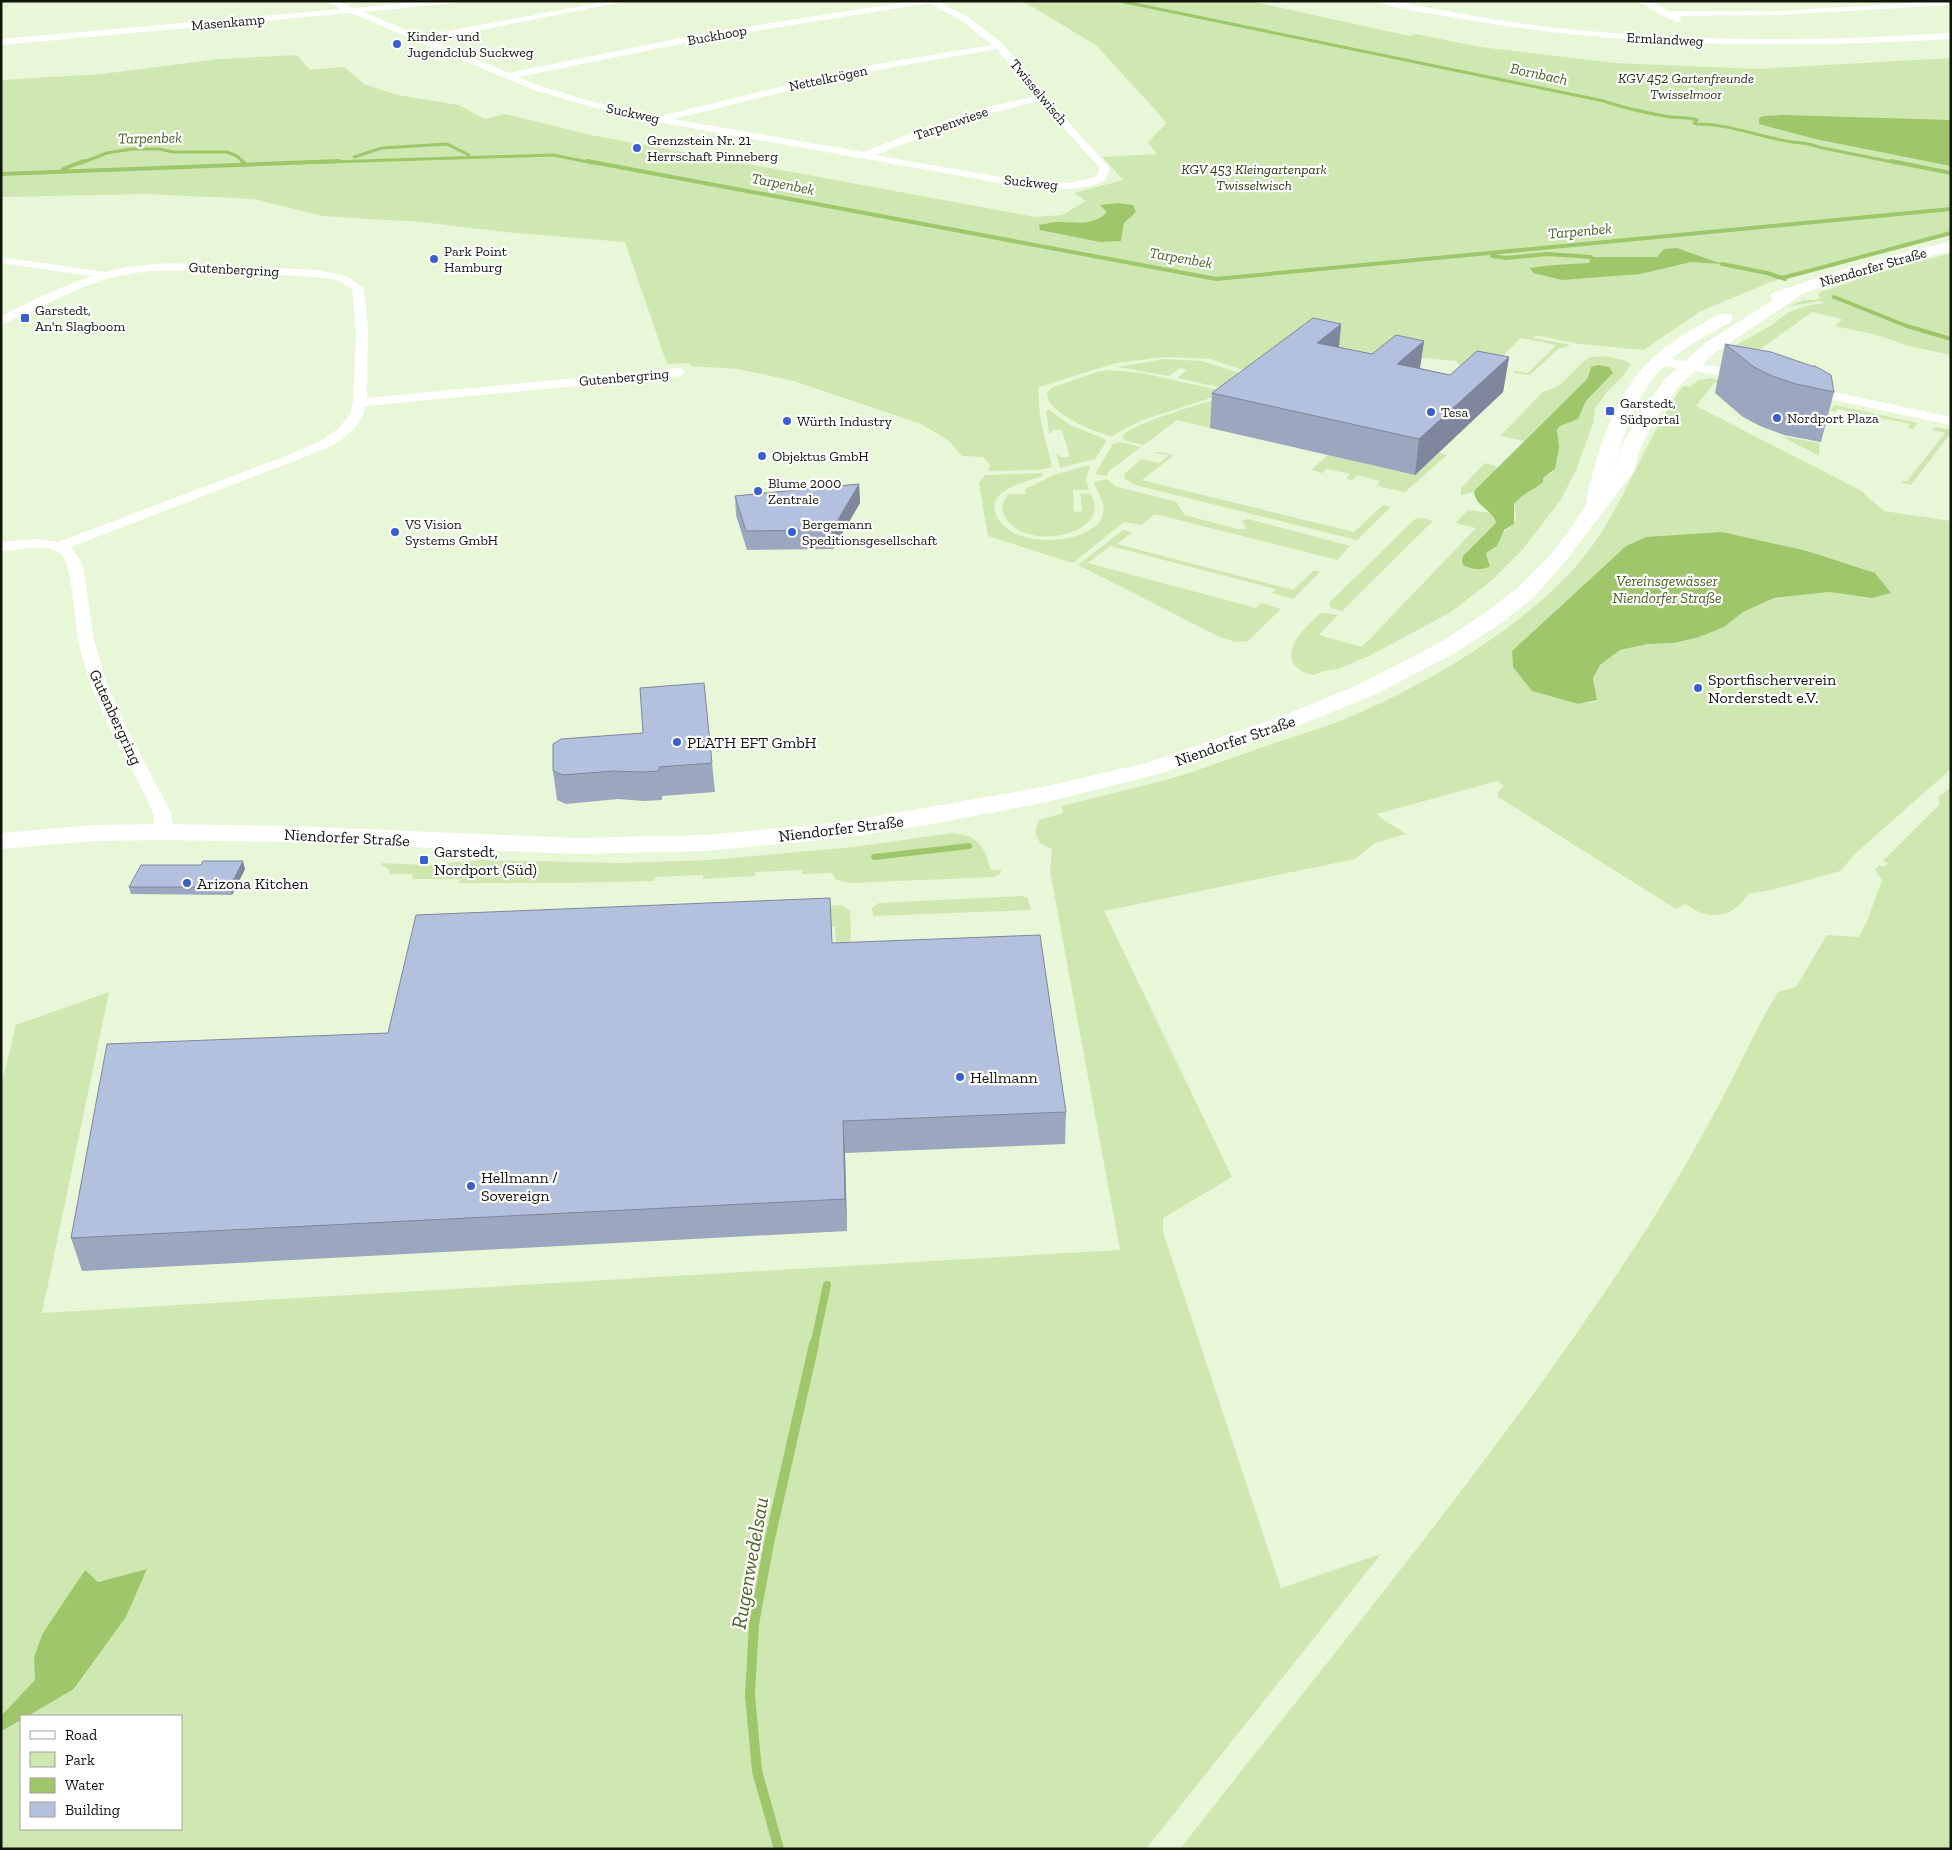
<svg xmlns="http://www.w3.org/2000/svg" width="1952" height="1850" font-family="'Zilla Slab',serif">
	<rect width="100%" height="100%" fill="#e8f7d8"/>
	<path fill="#cfe8b2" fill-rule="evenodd" d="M1019 1H1250L1410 36 1416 34 1480 47 1616 63 1758 69 1951 58V232L1812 268 1768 283 1699 312 1644 350 1580 344 1535 335 1534 338 1571 345 1558 349 1530 375 1514 373 1516 371 1528 373 1556 345 1521 338 1492 366 1461 367 1456 361 1404 356 1246 371 1210 359 1164 357 1116 363 1039 387C1037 419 1046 437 1052 467L1039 470 989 471 990 464 983 457 962 456 948 440 921 424 794 381 738 369 691 366 689 363 667 364 625 242 505 232 421 222 322 216 253 199 147 194 1 197V80L102 74 220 59 297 55 310 70 344 67 364 84 397 95 459 105 485 119 505 114 591 135 1035 217 1062 215 1086 201 1074 193 1123 180 1102 157 1157 154 1148 142 1167 123 1097 46 1031 6ZM1118 203 1124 223 1121 241 1075 222C1088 222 1097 221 1107 212L1101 205Z
		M1951 253V355L1909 346 1877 335 1835 326 1842 319 1812 312 1745 360 1723 361 1722 359 1725 351 1772 325 1787 313 1805 306 1824 303 1820 301 1786 307 1804 300H1816L1820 298 1818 293 1870 275Z
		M1604 356 1624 360 1631 364 1624 375 1608 391 1595 409 1593 424 1576 470 1560 501 1523 549 1491 581 1451 612 1371 655 1338 669 1323 671 1314 675C1281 669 1289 644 1307 626 1312 621 1316 616 1322 613L1338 615 1319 635 1362 647 1476 528 1455 523 1468 510 1490 513 1496 523 1463 556 1462 561C1469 574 1480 568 1490 563L1486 553 1497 546 1501 533 1510 528 1516 519 1514 504C1524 492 1533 491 1543 482V478L1553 472 1557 431 1560 426 1578 419 1586 401 1613 373 1589 370 1587 379 1524 441 1500 436 1543 392 1559 386 1585 360 1591 357Z
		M1164 359 1202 361 1240 373 1227 389 1177 378 1187 370 1180 368 1169 376 1118 367Z
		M1108 370 1142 373 1223 391V394L1140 421 1112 436C1095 433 1046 413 1047 393L1051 388 1097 372Z
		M1711 378 1821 402 1714 383 1696 406 1860 490 1884 511 1951 521V769L1857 852 1840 871 1775 889 1748 894C1733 919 1708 921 1685 904L1676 909 1498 797V792L1504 786 1497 781 1377 814C1385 823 1396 826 1406 834L1375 843 1355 859 1104 911 1232 1177 1163 1218V1232L1281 1588 1381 1554 1146 1849H1V1728L3 1731 21 1720V1829H181V1716H28L75 1689 126 1617 147 1569 98 1582 84 1570 34 1657 36 1680 1 1716V1086L16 1025 109 992 42 1313 1120 1250 1050 871 1052 849 1040 843 1035 832 1039 820 1063 813 1062 806C1097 797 1132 789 1166 780 1198 771 1231 758 1263 747 1292 737 1324 728 1352 716 1428 684 1523 627 1577 565 1623 513 1642 442 1683 386L1690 387 1699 380ZM1646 537 1872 598 1829 592 1774 598 1743 612 1724 627 1674 643 1648 644 1620 650 1600 665 1593 678 1597 701 1578 704 1532 691 1513 667 1512 651 1626 546Z
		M1231 394 1210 428 1177 420 1144 445 1127 441 1122 437C1130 423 1212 401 1231 394Z
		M1835 405 1918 423 1913 429 1908 428 1910 424 1838 409 1835 412 1830 411Z
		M1046 410H1049L1070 425 1105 439 1106 442 1095 459 1060 468 1056 454H1059L1060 457H1070L1062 430H1052V433H1049Z
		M1936 427 1951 430V433L1911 485 1901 483 1903 481H1907L1945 433 1933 430Z
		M1781 436 1820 443 1819 456Z
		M1120 442 1141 447 1109 471 1106 476 1095 474 1113 444Z
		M1163 452 1174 455 1142 480 1354 532 1383 505 1391 507 1357 540 1135 485 1125 479 1124 474 1142 459 1159 463 1169 455 1151 453Z
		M1439 453 1447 455 1405 492 1376 486 1380 481 1357 475 1352 480 1346 479 1350 474 1327 469 1322 473 1311 470 1328 455 1415 475Z
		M1485 463 1498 467 1474 492 1461 495V488Z
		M1085 466H1090L1086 479 1089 490H1073L1074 512 1082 511 1080 494 1090 493C1117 534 1023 555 1004 515 1000 506 1003 501 1009 494H1026L1025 489 1054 475Z
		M1041 473 1043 474 1042 476C1029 481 1005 486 997 498 993 503 994 512 997 517 1013 550 1094 546 1103 514 1106 502 1097 493 1094 482L1107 479 1115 486 1176 502 1185 515 1237 529H1247L1242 521 1248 519 1350 546 1337 560 1155 514 1141 525 1124 522 1073 563 988 536 979 483 985 475Z
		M1422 518 1433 521 1342 611 1331 608 1329 604 1330 602 1415 519Z
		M1123 530 1132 532 1117 544 1293 590 1314 570 1320 572 1293 599 1272 593 1276 589 1110 546 1088 563 1256 608 1262 603 1281 609 1248 641 1236 642 1220 637 1078 565Z
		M1951 787V1849H1180C1340 1644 1511 1441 1651 1222 1676 1182 1700 1140 1722 1099 1741 1063 1757 1026 1778 992L1796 987 1827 935 1859 937 1867 921 1882 880 1875 870 1879 865 1885 867 1888 863 1883 861 1940 804 1938 797Z
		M952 833C980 836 983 845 991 870H1001V873L994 877 849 883 835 879 832 873 802 874V870L755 872V876L703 879V875L655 877 654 881C589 883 525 883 459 883L460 879H412L413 874H389V869L381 865 382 863 427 865 481 860 620 863 709 860 854 847Z
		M1021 896 1028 898 1031 910 873 916 872 908 879 903Z
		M842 905 850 911 851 943 836 944 835 927 830 926 829 906Z"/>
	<path fill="#9fc66a" d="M1784 115 1951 120V166L1815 139 1759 124V118L1764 116Z
		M1118 203 1133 205 1136 212 1124 223 1121 241 1100 242 1040 230 1039 225C1045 224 1052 222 1058 222 1076 222 1093 226 1107 212L1100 205Z
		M1677 248 1722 264 1691 262 1640 274 1562 280 1533 273 1530 268 1554 265 1589 263 1591 257H1657L1664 249Z
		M1598 365 1609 367 1613 373 1586 401 1578 419 1560 426 1557 430 1559 448 1555 469 1543 478V482C1533 491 1524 492 1514 504V524L1504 530 1497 546 1486 553 1490 566C1482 571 1472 570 1463 565L1462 561 1463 556 1496 523C1492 509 1476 507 1474 492L1477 488 1587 379 1591 367Z
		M1722 532 1807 551 1875 573 1891 593 1872 598 1829 592 1774 598 1743 612 1724 627 1699 637 1674 643 1648 644 1620 650 1600 665 1593 678 1597 700 1578 704 1532 691 1513 667 1512 651 1626 546 1646 537Z
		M147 1569 126 1617 74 1689 28 1716H21V1720L2 1731 1 1716 35 1680 34 1657 43 1633 85 1570 98 1582Z"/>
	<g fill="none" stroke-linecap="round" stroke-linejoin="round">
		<path stroke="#9fc66a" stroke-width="3" d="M1120 1 1604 101C1625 109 1648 113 1670 117 1679 118 1688 117 1697 120L1694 123 1697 124C1730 124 1760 137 1792 142 1801 143 1809 143 1818 147L1897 163
			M354 157 382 148 447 144 469 155
			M81 163 107 153 132 149H159L173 152H227L237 156 244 163
			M297 163 553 155 593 163"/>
		<path stroke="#9fc66a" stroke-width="4" d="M242 161 244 163
			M587 161 1216 279 1951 209
			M1891 161 1951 173
			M63 169 84 161
			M1 174 339 161
			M1492 256 1506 258 1548 254 1591 257
			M1722 264 1767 273 1785 279
			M1782 278 1951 233
			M1834 297 1907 326 1951 339"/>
		<path stroke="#9fc66a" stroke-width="6" d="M874 857 969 846"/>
		<path stroke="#9fc66a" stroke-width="8" d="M814 1345 827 1285"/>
		<path stroke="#9fc66a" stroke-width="10" d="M779 1849 757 1771 750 1695 754 1624 769 1543 814 1344"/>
		<path fill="#fff" fill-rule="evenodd" d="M326 1H338L353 8 424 1H458L454 3 363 12 421 36 609 1H627L430 40 509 73 695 35 911 1H938L968 17 1003 44 1044 96 1110 168 1105 181 1090 186 1070 189 1006 184 658 122 588 106 534 90 351 13 1 45V39L341 9ZM929 3 962 21 992 45 866 66 660 116 593 102 540 86 518 77 695 41ZM997 49 1035 96 992 106 947 120 863 152 673 119 866 72ZM1039 101 1100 168 1096 177 1070 183 1006 178 875 155 976 117Z
			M1377 1H1395C1446 11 1497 21 1549 27 1683 42 1816 42 1951 33V39C1783 49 1616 47 1451 17 1436 14 1387 8 1377 1Z
			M1638 1H1649L1669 11H1776L1939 1H1951V5L1776 15 1679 16 1682 19 1678 22 1663 16Z
			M1 257 106 272 126 267 168 263 317 270 346 276 364 288 368 331 367 398 680 368 686 372 680 376 366 406C360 427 346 438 328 448L71 547 79 558 83 567 94 640 107 685 127 729 171 813 174 832 172 836 165 838 158 836C153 828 155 819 152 811 126 754 90 702 78 639 75 623 72 563 61 554 46 542 18 550 1 552V542L36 539 58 542 286 456 318 442 338 429 350 414 353 403 356 331 352 289 338 280 317 277 190 270 147 271 109 278 83 287 1 325V316L48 293 91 276 1 263Z
			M1660 357 1746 372 1752 376 1746 380 1655 364 1654 361Z
			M1806 386 1951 417V425L1801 393 1799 390Z"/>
		<path fill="#fff" fill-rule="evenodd" d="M1951 241V251L1862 273 1804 293 1716 352 1677 388 1654 421 1640 449 1634 471 1564 563 1532 599 1498 625 1455 653 1374 695 1298 726 1163 773 1043 803 926 825 843 838 705 851 578 854 294 842 165 840 94 841 1 849V833L94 825 165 824 294 826 578 838 705 835 843 822 1043 787 1146 763 1282 716 1358 685 1439 643 1482 615 1516 589 1550 555 1570 530 1588 502 1586 499C1599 449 1614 391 1655 356 1673 339 1697 327 1719 314H1731L1733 318 1731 322C1709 334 1685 346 1667 363 1637 391 1623 434 1613 472L1620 449 1636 421 1664 380 1704 344 1773 300 1770 296 1772 293 1850 267Z"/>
	</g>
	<path fill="#9ba6bf" d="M1341 324 1339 347 1372 354 1424 341 1420 368 1450 375 1509 357 1503 392 1415 475 1210 428 1212 393Z
		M1725 344 1834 392 1821 442 1784 435 1760 426 1743 417 1715 393Z
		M859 484 860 503 833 549 747 550 736 515 735 496Z
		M712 763 715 792 662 796V800L644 801 618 799 566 804 557 800 553 771Z
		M245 869 232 895 131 894 129 887Z
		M832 943 1066 1112 1065 1144 845 1153 847 1231 82 1271 71 1238 388 1033Z"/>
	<path fill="#7e879b" d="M1341 324 1338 357 1317 343Z
		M1424 341 1419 374 1397 364Z
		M1509 357 1503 392 1415 475 1419 439Z
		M859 484 860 503 833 549 832 530Z
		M243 861 245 869 232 895 230 887Z
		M843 1121 845 1153 847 1231 845 1199Z"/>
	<path fill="#b4c1de" stroke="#7e879b" d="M1313 318 1341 324 1317 343 1372 354 1396 335 1424 341 1397 364 1450 375 1477 351 1509 357 1419 439 1212 393Z
		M1725 344 1771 352 1812 366H1815L1831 375 1834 392 1796 384 1772 376 1754 367Z
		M859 484 832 530 746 531 735 496Z
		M704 683 712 763 659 767V771L641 772 614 771 563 775 553 771V744L561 739 643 733 640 688Z
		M203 861H243L230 887H129L141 865H201Z
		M830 898 832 943 1040 935 1066 1112 843 1121 845 1199 71 1238 107 1044 388 1033 416 915Z"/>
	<g fill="#395ecf" stroke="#fff" stroke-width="2">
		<circle cx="397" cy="44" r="5"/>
		<circle cx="637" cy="148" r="5"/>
		<circle cx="434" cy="259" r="5"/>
		<rect x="20" y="313" width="10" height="10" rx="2.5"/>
		<rect x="1605" y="406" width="10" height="10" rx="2.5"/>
		<circle cx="1431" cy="412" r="5"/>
		<circle cx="1777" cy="418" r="5"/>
		<circle cx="787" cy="421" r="5"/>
		<circle cx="762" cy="456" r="5"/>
		<circle cx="758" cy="491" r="5"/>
		<circle cx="395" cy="532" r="5"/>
		<circle cx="792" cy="532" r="5"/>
		<circle cx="1698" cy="688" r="5"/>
		<circle cx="677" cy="742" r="5"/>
		<rect x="419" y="855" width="10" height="10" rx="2.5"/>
		<circle cx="187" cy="883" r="5"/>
		<circle cx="960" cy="1077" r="5"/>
		<circle cx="471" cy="1186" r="5"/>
	</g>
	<g text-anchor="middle" stroke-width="4.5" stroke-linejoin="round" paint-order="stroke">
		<g font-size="14" fill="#11160b" stroke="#fff">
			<text transform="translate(228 22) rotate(-5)" y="5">Masenkamp</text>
			<text transform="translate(717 35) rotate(-10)" y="5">Buckhoop</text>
			<text transform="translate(1665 39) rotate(3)" y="5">Ermlandweg</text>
			<text transform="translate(828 78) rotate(-12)" y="5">Nettelkrögen</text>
			<text transform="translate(1039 92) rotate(50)" y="5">Twisselwisch</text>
			<text transform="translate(633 113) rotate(12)" y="5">Suckweg</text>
			<text transform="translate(951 123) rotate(-19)" y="5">Tarpenwiese</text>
			<text transform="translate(1031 182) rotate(6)" y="5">Suckweg</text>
			<text transform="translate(1873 267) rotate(-16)" y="5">Niendorfer Straße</text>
			<text transform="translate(234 269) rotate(3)" y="5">Gutenbergring</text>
			<text transform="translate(624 377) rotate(-5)" y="5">Gutenbergring</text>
		</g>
		<g font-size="14" fill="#11160b" stroke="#fff" text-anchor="start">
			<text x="407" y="41">Kinder- und<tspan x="407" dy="16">Jugendclub Suckweg</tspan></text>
			<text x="647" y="145">Grenzstein Nr. 21<tspan x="647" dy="16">Herrschaft Pinneberg</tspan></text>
			<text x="444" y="256">Park Point<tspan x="444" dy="16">Hamburg</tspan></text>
			<text x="35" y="315">Garstedt,<tspan x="35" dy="16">An'n Slagboom</tspan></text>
			<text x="1620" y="408">Garstedt,<tspan x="1620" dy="16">Südportal</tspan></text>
			<text x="1441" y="417">Tesa</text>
			<text x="1787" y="423">Nordport Plaza</text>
			<text x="797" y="426">Würth Industry</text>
			<text x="772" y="461">Objektus GmbH</text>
			<text x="768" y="488">Blume 2000<tspan x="768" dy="16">Zentrale</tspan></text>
			<text x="405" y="529">VS Vision<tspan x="405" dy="16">Systems GmbH</tspan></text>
			<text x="802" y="529">Bergemann<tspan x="802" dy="16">Speditionsgesellschaft</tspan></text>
		</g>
		<g font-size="14" font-style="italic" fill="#2a3913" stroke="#fff">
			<text x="1686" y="83">KGV 452 Gartenfreunde<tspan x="1686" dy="16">Twisselmoor</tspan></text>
			<text x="1254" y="174">KGV 453 Kleingartenpark<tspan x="1254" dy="16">Twisselwisch</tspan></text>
		</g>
		<g font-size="15" font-style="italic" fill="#496222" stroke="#fff">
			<text transform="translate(1539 74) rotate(12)" y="5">Bornbach</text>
			<text transform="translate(150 138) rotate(-1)" y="5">Tarpenbek</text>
			<text transform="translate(783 184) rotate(11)" y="5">Tarpenbek</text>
			<text transform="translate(1580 231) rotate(-5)" y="5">Tarpenbek</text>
			<text transform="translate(1181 258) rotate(10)" y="5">Tarpenbek</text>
			<text x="1667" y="586">Vereinsgewässer<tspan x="1667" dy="17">Niendorfer Straße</tspan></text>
		</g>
		<g font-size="16" fill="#11160b" stroke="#fff" text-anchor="start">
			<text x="1708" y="685">Sportfischerverein<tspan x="1708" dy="18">Norderstedt e.V.</tspan></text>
			<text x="687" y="748">PLATH EFT GmbH</text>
			<text x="434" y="857">Garstedt,<tspan x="434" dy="18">Nordport (Süd)</tspan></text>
			<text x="197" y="889">Arizona Kitchen</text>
			<text x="970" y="1083">Hellmann</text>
			<text x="481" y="1183">Hellmann /<tspan x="481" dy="18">Sovereign</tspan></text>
		</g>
		<g font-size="16" fill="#11160b" stroke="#fff">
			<text transform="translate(116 717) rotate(65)" y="6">Gutenbergring</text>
			<text transform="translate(1235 740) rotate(-19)" y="6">Niendorfer Straße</text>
			<text transform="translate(841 828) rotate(-7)" y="6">Niendorfer Straße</text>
			<text transform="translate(347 837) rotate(3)" y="6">Niendorfer Straße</text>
		</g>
		<g font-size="21" font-style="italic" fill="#496222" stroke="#fff">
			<text transform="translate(750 1563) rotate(-80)" y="7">Rugenwedelsau</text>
		</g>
	</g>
	<rect width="1952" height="1850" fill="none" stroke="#11160b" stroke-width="5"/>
	<rect x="20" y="1715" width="162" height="115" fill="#ffffff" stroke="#a0a29d"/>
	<rect x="30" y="1731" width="25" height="8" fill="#ffffff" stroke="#a0a29d"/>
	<text x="65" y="1740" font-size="15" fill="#11160b">Road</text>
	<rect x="30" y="1752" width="25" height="15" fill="#cfe8b2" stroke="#a0a29d"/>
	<text x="65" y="1765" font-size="15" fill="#11160b">Park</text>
	<rect x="30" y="1778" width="25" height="15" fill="#9fc66a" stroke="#a0a29d"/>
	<text x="65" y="1790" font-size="15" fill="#11160b">Water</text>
	<rect x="30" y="1802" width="25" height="15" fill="#b4c1de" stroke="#a0a29d"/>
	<text x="65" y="1815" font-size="15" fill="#11160b">Building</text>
</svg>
